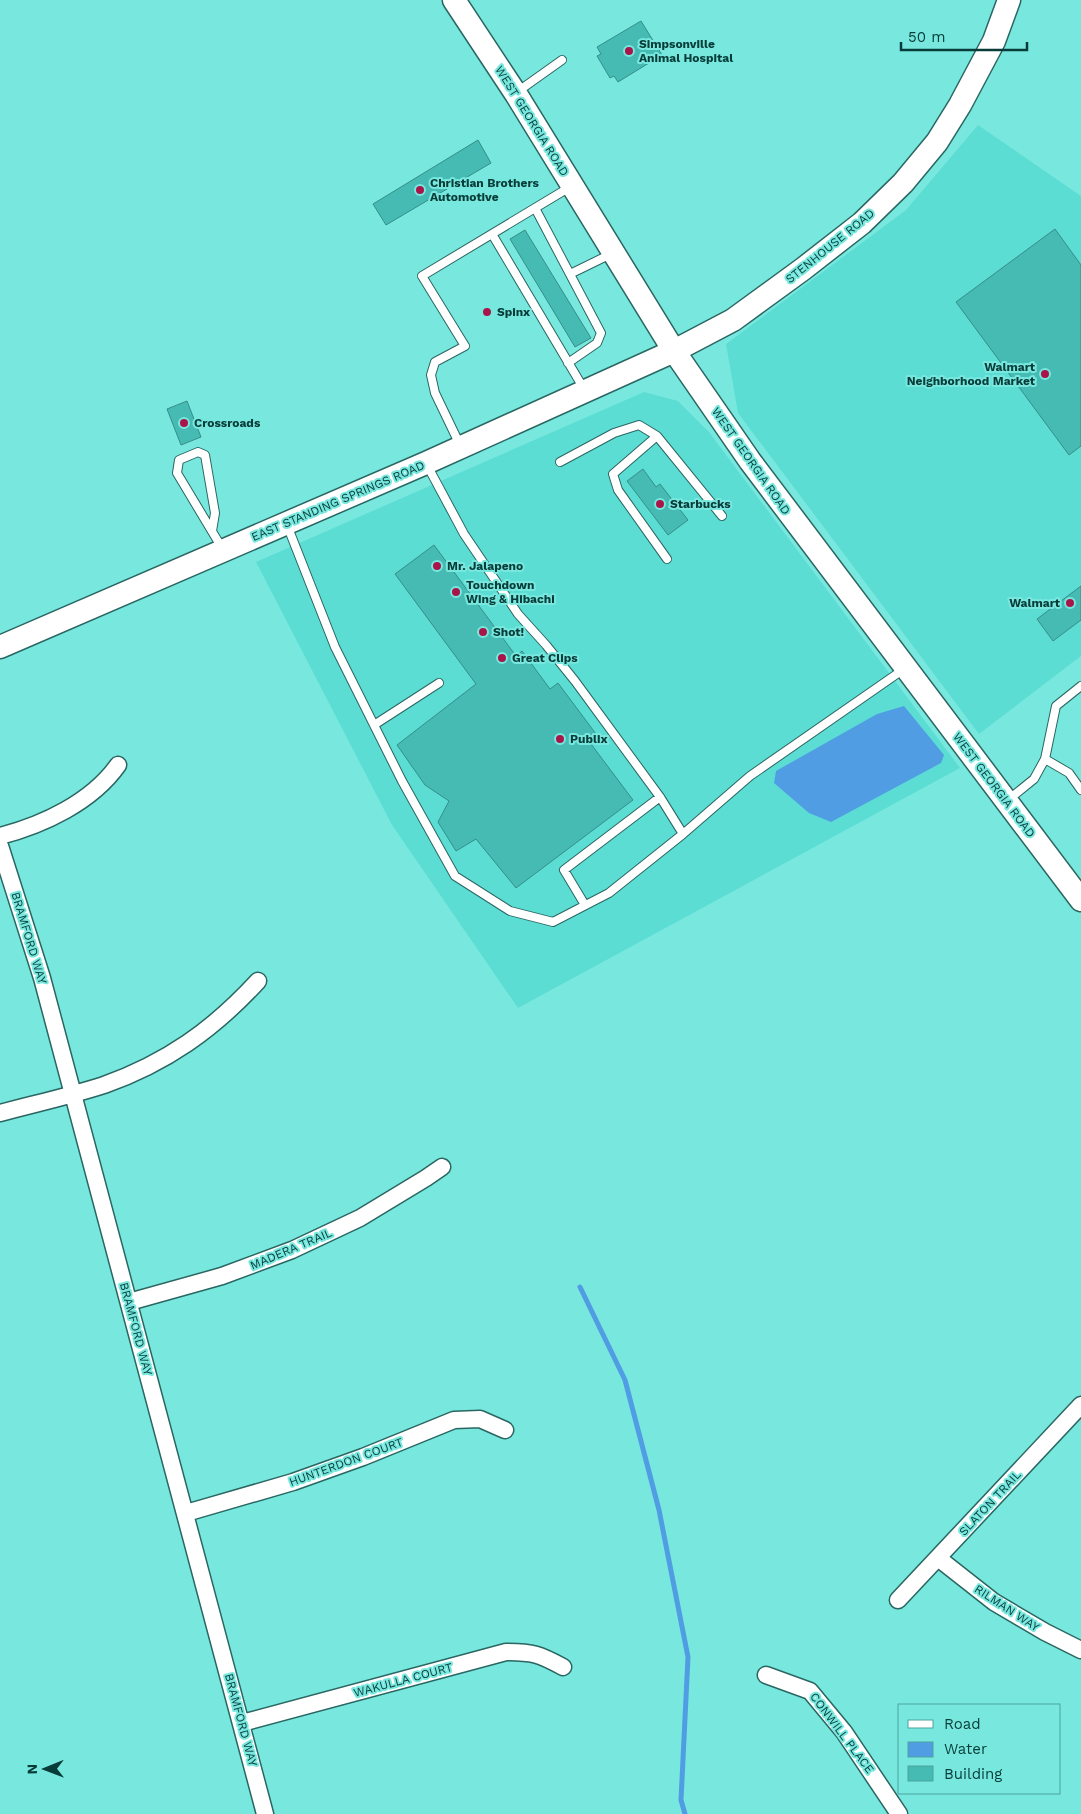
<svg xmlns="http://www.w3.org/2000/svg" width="1081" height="1814" font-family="'Work Sans',sans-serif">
	<rect width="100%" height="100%" fill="#78e8df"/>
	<path fill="#5cddd4" d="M978 125 1081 196V656L979 734 738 413 726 344 906 210Z
		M644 392 678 401 709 432 960 768 518 1008 392 825 256 562Z"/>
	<path fill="#509de4" d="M904 706 944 755 941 763 831 822 809 813 774 783 776 771 877 714Z"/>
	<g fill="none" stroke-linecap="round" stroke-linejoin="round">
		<path stroke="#509de4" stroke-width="5" d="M580 1287 625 1380 659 1510 688 1657 681 1800 685 1814"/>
	</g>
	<path fill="#46bbb3" stroke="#368e88" d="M641 21 662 55 618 82 614 76 610 78 597 56 601 54 597 47Z
		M478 140 491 163 386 225 373 204Z
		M1055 229 1081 265V446L1069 455 956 302Z
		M525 230 591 338 575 347 510 239Z
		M187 401 201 437 181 445 167 409Z
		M643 469 656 487 660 484 688 520 668 535 627 481Z
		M434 545 516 656 522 651 550 689 558 683 599 738 591 744 633 800 516 888 476 839 456 851 438 822 449 801 425 785 397 745 476 684 395 574Z
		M1081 586V620L1053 641 1037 619Z"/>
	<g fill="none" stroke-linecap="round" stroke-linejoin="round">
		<defs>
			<path id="lane" d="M517 92 562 60
				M535 208 601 333 597 343 568 363
				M492 234 584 389
				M570 274 611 254
				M657 436 613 474 618 490 667 559
				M460 445 435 393 431 375 435 362 465 346 422 276 570 187
				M560 462 614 433 639 425 657 436 722 516
				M427 465 464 534 518 614 546 645 575 681 660 797 683 834
				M287 525 335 647 402 781 455 876 510 911 553 922 609 893 683 834 750 776 904 669
				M212 531 215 513 205 455 198 452 179 460 177 473 222 548
				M374 725 439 683
				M1045 759 1069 773 1081 790
				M1008 800 1034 779 1045 759 1056 706 1081 686
				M585 905 564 870 660 797"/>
			<path id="street" d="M0 836C43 825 92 802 118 765
				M0 846 42 978 265 1814
				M0 1113C34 1104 70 1096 104 1085 166 1063 213 1030 258 981
				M129 1302 222 1276 292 1250 360 1218 426 1178 442 1167
				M186 1513 293 1482 363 1457 454 1420 480 1419 505 1430
				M938 1558 994 1602 1045 1632 1081 1650
				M898 1600 1081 1405
				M766 1675 810 1691 844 1732 899 1814
				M242 1723 506 1652C533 1652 539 1654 563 1667"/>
			<path id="secondary" d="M454 0 516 94 674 351 750 461 1081 900
				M0 647 426 463 674 351 733 320 803 269 862 223 903 183 937 142 960 105 994 41 1009 0"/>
		</defs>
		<use href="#lane" stroke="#2a6662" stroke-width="10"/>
		<use href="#street" stroke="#2a6662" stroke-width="19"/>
		<use href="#secondary" stroke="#2a6662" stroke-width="25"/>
		<use href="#lane" stroke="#fff" stroke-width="8"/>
		<use href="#street" stroke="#fff" stroke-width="16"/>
		<use href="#secondary" stroke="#fff" stroke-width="22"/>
	</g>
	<g fill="#a91548" stroke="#78e8df" stroke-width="2">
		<circle cx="629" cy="51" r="5"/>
		<circle cx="420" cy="190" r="5"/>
		<circle cx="487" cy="312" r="5"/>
		<circle cx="1045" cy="374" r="5"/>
		<circle cx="184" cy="423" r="5"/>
		<circle cx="660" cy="504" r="5"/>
		<circle cx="437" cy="566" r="5"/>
		<circle cx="456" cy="592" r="5"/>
		<circle cx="1070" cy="603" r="5"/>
		<circle cx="483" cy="632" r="5"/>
		<circle cx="502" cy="658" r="5"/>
		<circle cx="560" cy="739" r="5"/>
	</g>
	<g text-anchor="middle" stroke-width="4" stroke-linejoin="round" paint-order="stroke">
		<g font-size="12" font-weight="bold" fill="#073c39" stroke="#78e8df" text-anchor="start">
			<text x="639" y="48">Simpsonville<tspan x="639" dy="14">Animal Hospital</tspan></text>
			<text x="430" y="187">Christian Brothers<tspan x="430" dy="14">Automotive</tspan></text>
			<text x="497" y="316">Spinx</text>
			<text x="1035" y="371" text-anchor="end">Walmart<tspan x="1035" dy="14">Neighborhood Market</tspan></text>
			<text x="194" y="427">Crossroads</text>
			<text x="670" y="508">Starbucks</text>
			<text x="447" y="570">Mr. Jalapeno</text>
			<text x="466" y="589">Touchdown<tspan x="466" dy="14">Wing &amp; Hibachi</tspan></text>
			<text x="1060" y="607" text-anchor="end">Walmart</text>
			<text x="493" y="636">Shot!</text>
			<text x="512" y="662">Great Clips</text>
			<text x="570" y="743">Publix</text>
		</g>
		<g font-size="12" fill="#073c39" stroke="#78e8df">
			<text transform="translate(532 121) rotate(58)" y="4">WEST GEORGIA ROAD</text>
			<text transform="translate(830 246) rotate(-39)" y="4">STENHOUSE ROAD</text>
			<text transform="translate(751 461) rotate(55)" y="4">WEST GEORGIA ROAD</text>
			<text transform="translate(338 501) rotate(-23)" y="4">EAST STANDING SPRINGS ROAD</text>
			<text transform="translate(994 785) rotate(53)" y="4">WEST GEORGIA ROAD</text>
			<text transform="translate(29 938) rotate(73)" y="4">BRAMFORD WAY</text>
			<text transform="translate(291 1249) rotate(-23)" y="4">MADERA TRAIL</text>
			<text transform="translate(136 1329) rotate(75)" y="4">BRAMFORD WAY</text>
			<text transform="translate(346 1462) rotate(-20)" y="4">HUNTERDON COURT</text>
			<text transform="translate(990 1503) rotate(-47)" y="4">SLATON TRAIL</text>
			<text transform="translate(1007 1608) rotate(33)" y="4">RILMAN WAY</text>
			<text transform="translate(403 1680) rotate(-15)" y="4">WAKULLA COURT</text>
			<text transform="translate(241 1720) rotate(75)" y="4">BRAMFORD WAY</text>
			<text transform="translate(842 1733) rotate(53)" y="4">CONWILL PLACE</text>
		</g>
	</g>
	<rect x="898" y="1704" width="162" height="90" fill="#78e8df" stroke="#4ba39d"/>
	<rect x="908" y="1720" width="25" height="8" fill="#ffffff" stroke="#4ba39d"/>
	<text x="944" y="1729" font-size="15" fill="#073c39">Road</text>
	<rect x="908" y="1742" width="25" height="15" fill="#509de4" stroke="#4ba39d"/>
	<text x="944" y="1754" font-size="15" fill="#073c39">Water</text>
	<rect x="908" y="1766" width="25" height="15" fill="#46bbb3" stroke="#4ba39d"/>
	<text x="944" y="1779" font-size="15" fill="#073c39">Building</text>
	<g transform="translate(45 1769) rotate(269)" stroke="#78e8df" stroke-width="4" paint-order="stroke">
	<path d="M0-4L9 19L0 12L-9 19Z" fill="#073c39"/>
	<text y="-8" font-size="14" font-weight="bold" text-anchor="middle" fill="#073c39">N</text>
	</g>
	<path d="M901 42v8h126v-8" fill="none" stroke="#073c39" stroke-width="2.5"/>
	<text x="908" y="42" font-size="15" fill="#073c39" stroke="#78e8df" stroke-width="4" paint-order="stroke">50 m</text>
</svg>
